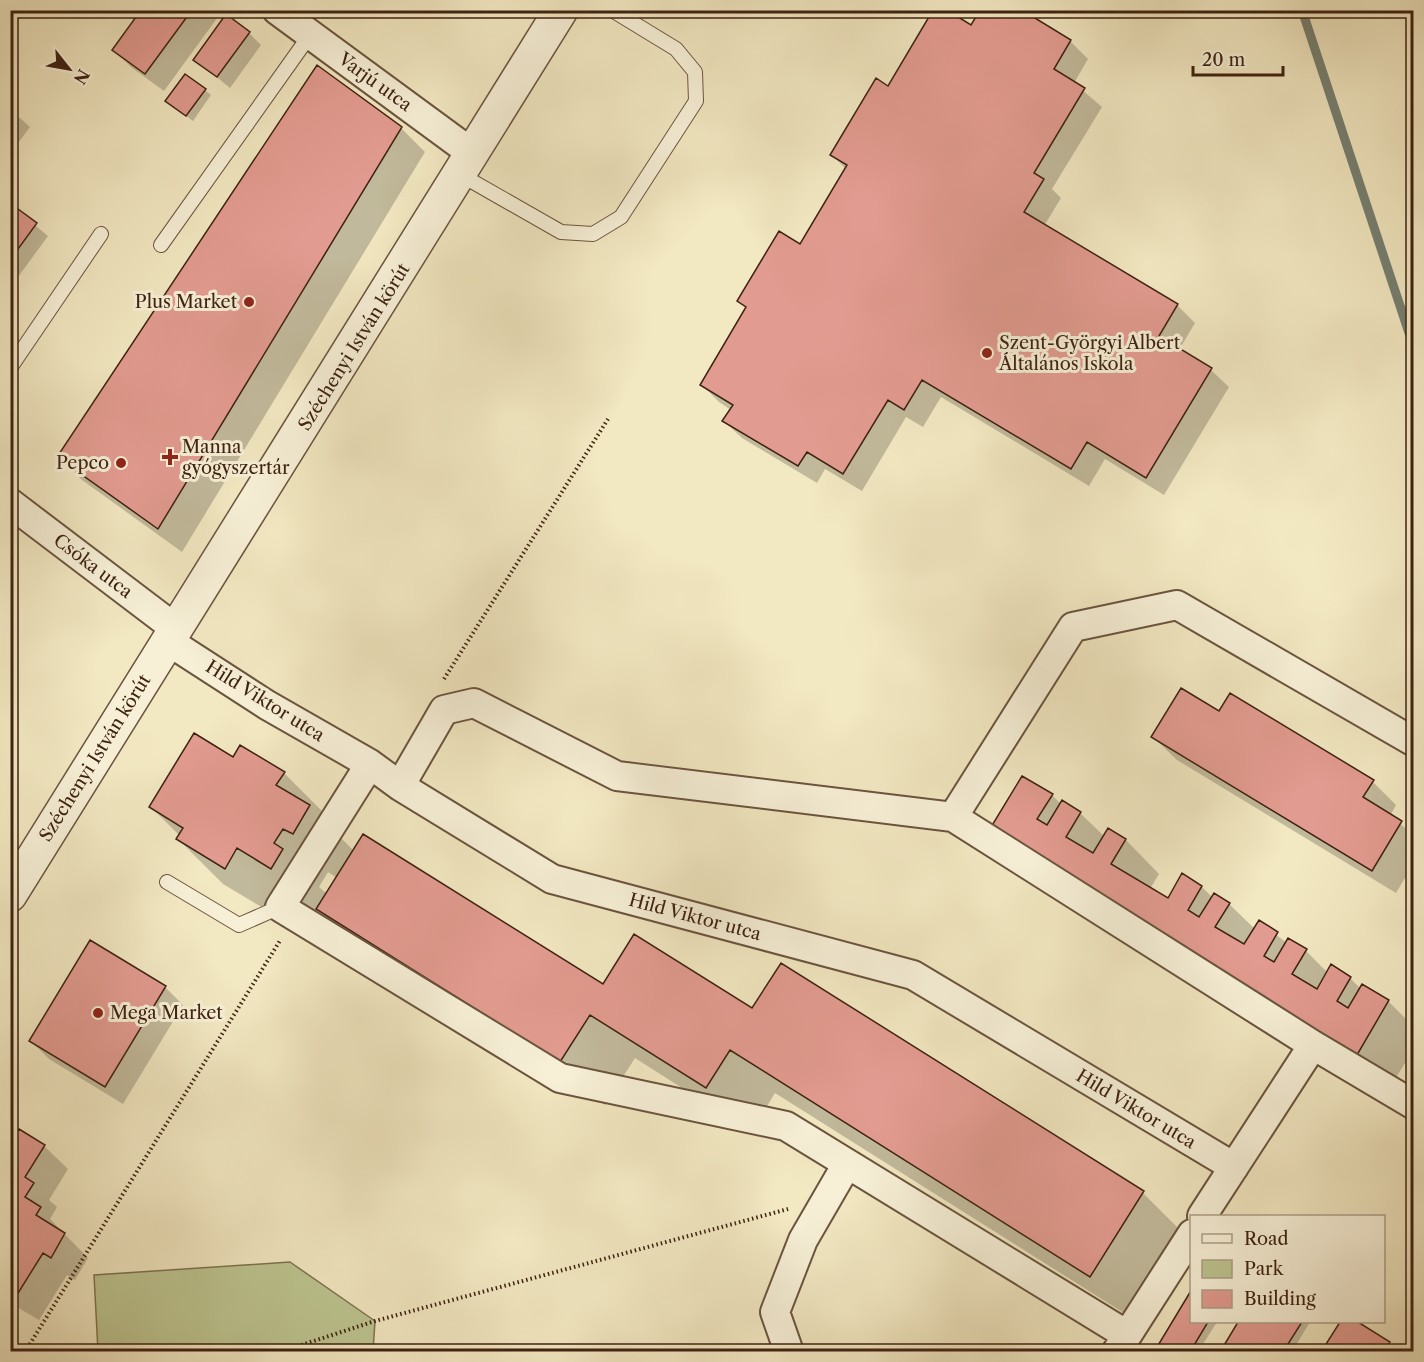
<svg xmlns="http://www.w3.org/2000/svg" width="1424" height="1362" font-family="'Libre Caslon Text',serif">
	<rect width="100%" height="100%" fill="#f2e8c2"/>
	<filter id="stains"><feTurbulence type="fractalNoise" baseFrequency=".00333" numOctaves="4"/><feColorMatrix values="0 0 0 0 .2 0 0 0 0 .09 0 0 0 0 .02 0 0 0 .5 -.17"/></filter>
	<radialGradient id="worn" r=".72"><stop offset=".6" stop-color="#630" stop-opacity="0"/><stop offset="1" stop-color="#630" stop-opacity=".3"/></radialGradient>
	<path fill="#bdc591" stroke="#7e7452" stroke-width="1.5" d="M290 1262 375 1321 373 1351H98L94 1275Z"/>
	<path fill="#0003" fill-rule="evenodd" d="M142 10H223L164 91 131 67 114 50Z
		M972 27 1070 41 1088 59 1074 83 1102 107 1052 189 1061 198 1044 226 1177 305 1195 323 1179 350 1211 370 1229 387 1164 495 1105 459 1089 486 941 397 923 427 906 417 862 491 825 469 817 483 742 438 724 421 731 410 719 402 701 384 747 309 739 301 801 246 846 169 832 155 889 88Z
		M249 33 261 45 230 88 195 59Z
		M318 67 401 128 425 152 182 552 82 480 59 457Z
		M205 90 211 95 193 121 167 101Z
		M10 109 30 127 10 154Z
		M14 208 48 236 10 288V213Z
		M1219 713 1373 782 1396 805 1390 816 1414 835V863L1396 893 1177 760 1153 737Z
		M234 759 284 773 328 817 325 822 354 851 603 986 752 1011 1143 1193 1187 1237 1135 1320 775 1093 751 1132 635 1058 605 1105 362 953 318 909 316 912 282 891 270 912 223 884 178 839 180 836 151 807ZM328 872 337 878 327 894 319 887Z
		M1052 795 1061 804 1080 813 1105 837 1109 830 1126 840 1159 874 1150 889 1168 900 1202 887 1213 898 1229 904 1255 929 1259 922 1287 943 1306 951 1328 973 1350 978 1361 989 1363 986 1388 1001 1414 1027V1049L1390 1087 990 832Z
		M165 987 183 1005 123 1104 49 1059 31 1041Z
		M10 1137 44 1146 68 1169 49 1200 57 1207 50 1219 88 1258 75 1280 67 1275 39 1320 10 1303Z
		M1192 1322H1217L1198 1352H1155Z
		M1240 1322H1310L1292 1352H1221Z
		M1342 1322H1355L1395 1349 1393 1352H1323Z"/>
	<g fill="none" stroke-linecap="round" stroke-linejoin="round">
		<path stroke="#768173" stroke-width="9" d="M1302 10 1414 348"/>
	</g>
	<path fill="#e29b90" stroke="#3e2212" stroke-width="1.5" d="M141 10H192L145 74 112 50Z
		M933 10H947L971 25 980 10H1022L1071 40 1054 69 1085 88 1034 173 1044 179 1024 212 1178 304 1159 336 1212 368 1146 478 1087 442 1071 469 922 380 904 410 888 400 843 474 807 452 798 466 722 421 733 405 700 385 746 307 737 301 779 231 800 244 847 165 830 155 876 78 888 86Z
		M226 14 250 32 217 77 193 60Z
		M317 65 402 127 158 529 57 457Z
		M185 74 206 89 186 116 165 101Z
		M14 206 37 223 10 260V210Z
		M1181 688 1219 711 1230 693 1374 780 1363 797 1402 821 1372 871 1151 737Z
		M194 733 233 757 240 745 285 772 276 785 310 805 293 834 283 829 274 843 283 849 271 869 237 848 225 869 176 839 183 828 149 807Z
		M1022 776 1053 794 1037 819 1047 825 1062 800 1081 812 1066 837 1093 853 1108 828 1126 839 1111 864 1168 898 1182 873 1202 886 1188 910 1199 917 1214 893 1230 903 1215 927 1244 944 1259 920 1278 932 1264 956 1274 962 1288 938 1307 949 1292 974 1317 989 1331 964 1351 977 1337 1001 1348 1008 1362 984 1389 1000 1357 1055 988 832Z
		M363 834 603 984 634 934 752 1008 781 963 1144 1191 1090 1277 730 1050 706 1088 590 1015 560 1062 316 909Z
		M90 940 166 986 105 1087 29 1041Z
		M19 1129 45 1145 25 1177 34 1183 25 1197 41 1207 36 1215 65 1233 51 1258 43 1253 15 1298 10 1295V1136L14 1138Z
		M1192 1289V1322H1208L1190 1352H1154Z
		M1238 1322H1302L1283 1352H1220Z
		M1340 1322H1358L1390 1342 1384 1352H1321Z"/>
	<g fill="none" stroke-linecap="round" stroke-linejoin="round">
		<defs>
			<path id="service" d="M461 175 561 232 593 234 621 217 696 101 695 72 676 49 612 10
				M161 245 310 35
				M10 368 101 234
				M167 882 239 925 280 907"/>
			<path id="minor" d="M277 10 473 154
				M10 503 176 629
				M168 641 267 705 370 764 400 786 552 879 913 975 1234 1167
				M370 764 280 907 560 1078 786 1126 1127 1335
				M400 786 444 710 474 703 617 776 953 817 1073 627 1177 605 1414 742
				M953 817 1313 1045 1414 1105
				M1202 1216 1313 1045
				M1117 1351 1192 1234
				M789 1352 775 1312 803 1240 847 1164"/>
			<path id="tertiary" d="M10 895 561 10"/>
		</defs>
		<use href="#service" stroke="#6b543e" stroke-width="16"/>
		<use href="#minor" stroke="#6b543e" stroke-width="32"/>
		<use href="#tertiary" stroke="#6b543e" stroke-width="36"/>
		<path stroke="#3e2212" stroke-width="4" stroke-dasharray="1.5 3" stroke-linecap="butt" d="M444 679 608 419
			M25 1352 281 939
			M280 1352 375 1321 788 1209"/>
		<use href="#service" stroke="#f7f0d7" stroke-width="14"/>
		<use href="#minor" stroke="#f7f0d7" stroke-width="28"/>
		<use href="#tertiary" stroke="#f7f0d7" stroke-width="33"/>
	</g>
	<g fill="#8f2418" stroke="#f7f0d7" stroke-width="2">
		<circle cx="249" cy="302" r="6"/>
		<circle cx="987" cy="353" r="6"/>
		<path d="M167 448h6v6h6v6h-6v6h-6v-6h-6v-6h6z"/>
		<circle cx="121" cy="463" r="6"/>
		<circle cx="98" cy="1013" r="6"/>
	</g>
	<g text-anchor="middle" stroke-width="6" stroke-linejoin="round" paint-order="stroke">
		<g font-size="18" fill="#3e2212" stroke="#f7f0d7">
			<text transform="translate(375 82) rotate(36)" y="6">Varjú utca</text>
			<text transform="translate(354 347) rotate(-58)" y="6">Széchenyi István körút</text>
			<text transform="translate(93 566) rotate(37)" y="6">Csóka utca</text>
			<text transform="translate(265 701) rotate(32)" y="6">Hild Viktor utca</text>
			<text transform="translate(95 758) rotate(-58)" y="6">Széchenyi István körút</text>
			<text transform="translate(695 917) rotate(15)" y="6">Hild Viktor utca</text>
			<text transform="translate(1136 1109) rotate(31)" y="6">Hild Viktor utca</text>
		</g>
		<g font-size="18" fill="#3e2212" stroke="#f7f0d7" text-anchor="start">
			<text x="237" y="308" text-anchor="end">Plus Market</text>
			<text x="999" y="349">Szent-Györgyi Albert<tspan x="999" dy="21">Általános Iskola</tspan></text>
			<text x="182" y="453">Manna<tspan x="182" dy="21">gyógyszertár</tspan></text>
			<text x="109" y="469" text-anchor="end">Pepco</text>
			<text x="110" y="1019">Mega Market</text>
		</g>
	</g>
	<rect width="1424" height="1362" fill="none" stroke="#f2e8c2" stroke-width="36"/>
	<rect x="12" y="12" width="1400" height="1338" fill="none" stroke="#3e2212" stroke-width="3"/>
	<rect x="18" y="18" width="1388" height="1326" fill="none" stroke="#3e2212" stroke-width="1.5"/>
	<rect x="1190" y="1215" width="195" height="108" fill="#f7f0d7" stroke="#ad9e88" stroke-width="1.5"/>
	<rect x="1202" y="1234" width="30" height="9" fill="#f7f0d7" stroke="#ad9e88" stroke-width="1.5"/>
	<text x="1244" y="1245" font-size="18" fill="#3e2212">Road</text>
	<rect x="1202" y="1260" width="30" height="18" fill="#bdc591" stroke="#ad9e88" stroke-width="1.5"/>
	<text x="1244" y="1275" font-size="18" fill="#3e2212">Park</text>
	<rect x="1202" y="1290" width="30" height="18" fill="#e29b90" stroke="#ad9e88" stroke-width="1.5"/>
	<text x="1244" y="1305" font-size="18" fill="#3e2212">Building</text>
	<g transform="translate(69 69) rotate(121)" stroke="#f7f0d7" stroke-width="4.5" paint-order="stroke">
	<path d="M0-4.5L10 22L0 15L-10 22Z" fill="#3e2212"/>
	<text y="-9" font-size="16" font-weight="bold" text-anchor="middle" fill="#3e2212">N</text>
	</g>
	<path d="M1193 66v9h90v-9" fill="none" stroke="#3e2212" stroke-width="3"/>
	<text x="1202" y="66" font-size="18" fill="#3e2212" stroke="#f7f0d7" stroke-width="4.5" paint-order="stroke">20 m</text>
	<rect width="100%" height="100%" filter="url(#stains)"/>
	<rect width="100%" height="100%" fill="url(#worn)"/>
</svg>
